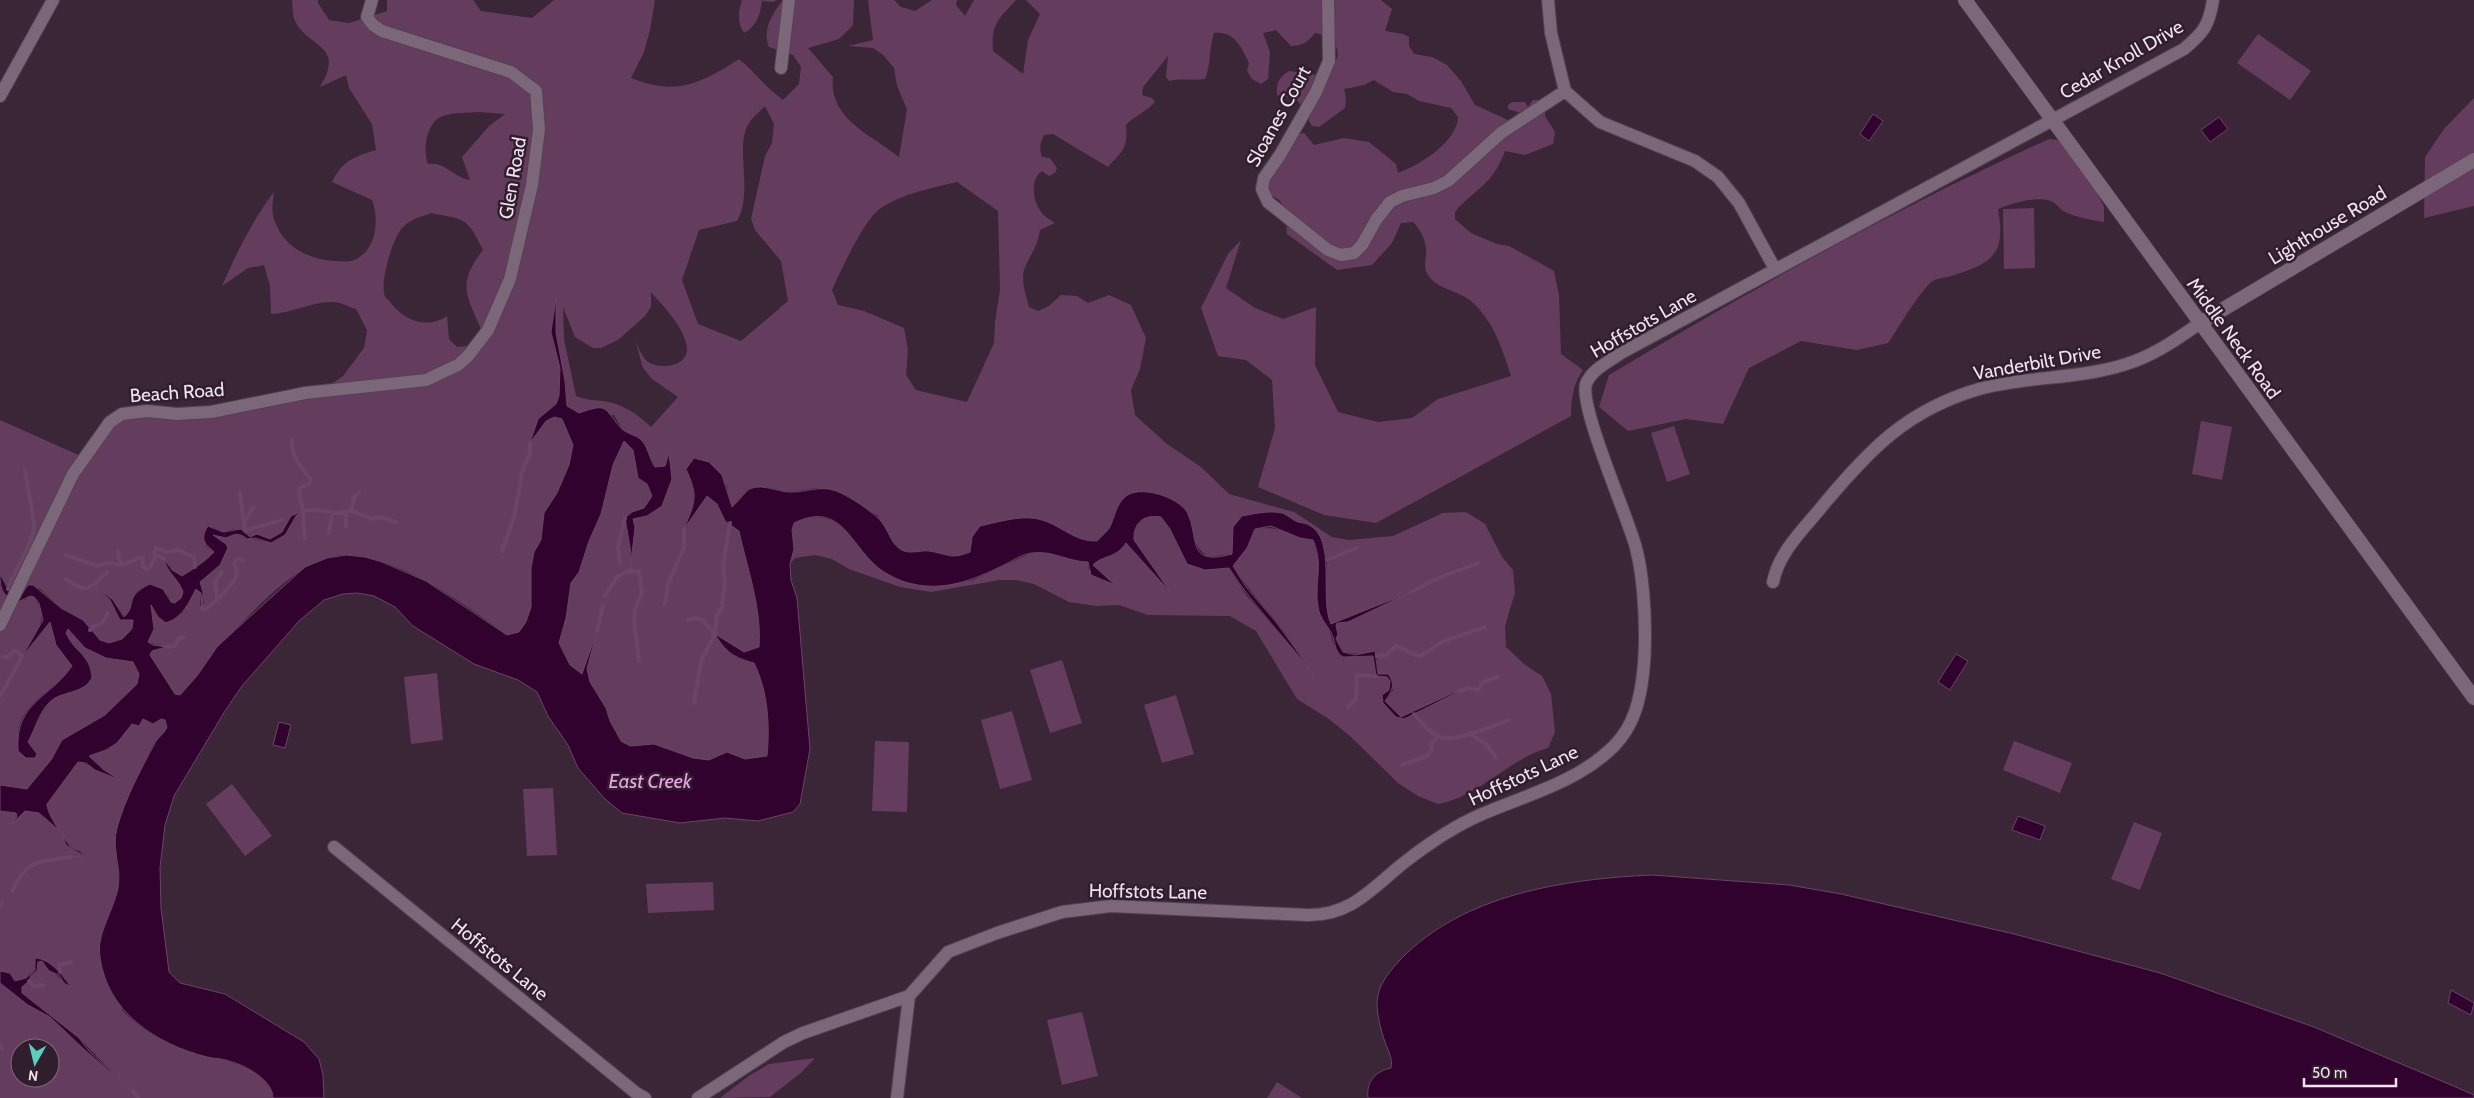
<svg xmlns="http://www.w3.org/2000/svg" width="2474" height="1098" font-family="Cabin,sans-serif">
	<rect width="100%" height="100%" fill="#3a2637"/>
	<path fill="#643d5e" fill-rule="evenodd" d="M292 0H318V3L329 20 349 23 387 11V0H473L481 11 532 18 554 0H655L650 30 644 52 631 78C675 96 701 84 739 59 755 72 766 88 783 100L799 84 801 67 793 55 769 47C762 30 772 14 783 0H854L853 25 839 39 808 48 833 77C828 119 872 135 899 157L907 109 897 86 894 68 883 55 873 48 848 46 873 40 868 0H894L901 7 915 11 932 0H957L956 5 965 16 974 0H1016C999 19 991 23 993 51L1023 74 1028 40 1040 14 1026 0H1381L1392 9 1385 31 1403 34 1409 37V46L1414 54 1432 57 1447 65 1461 81 1475 105 1508 120 1521 113 1508 109V105L1512 102H1525L1528 107 1533 100H1545V116L1555 132 1553 144 1525 155 1505 151C1494 181 1482 185 1459 207L1455 212V219L1471 233 1497 244 1509 246 1554 271 1559 295 1561 354 1583 370C1573 384 1571 399 1571 416L1376 523 1324 515 1258 487 1275 428 1272 380 1246 360 1218 356 1201 308 1228 254 1241 240 1226 288 1255 308 1283 319 1316 307 1315 365 1338 412 1378 422 1412 418 1438 399 1511 376C1502 348 1494 322 1471 301 1459 291 1437 289 1428 275 1422 266 1427 259 1426 249 1425 238 1420 229 1413 222L1401 223 1392 243 1372 265 1337 270 1287 234C1286 222 1288 209 1279 200 1276 197 1272 197 1270 193 1263 178 1290 147 1298 134L1304 133 1314 145 1344 138 1369 142 1396 164 1398 173C1420 165 1457 142 1458 117L1451 108 1419 101 1407 94 1393 92 1374 80 1364 85 1344 89 1346 98 1345 108 1319 127 1312 126C1307 118 1302 101 1293 98 1287 96 1283 99 1277 95 1276 82 1279 78 1289 71L1317 75 1329 73C1332 68 1335 63 1337 58 1341 45 1327 34 1315 33 1308 42 1302 46 1291 46L1276 30 1263 33 1270 52 1268 79 1261 84 1252 79 1247 71 1249 63C1241 47 1235 31 1214 33 1209 48 1211 65 1205 79 1192 81 1182 78 1169 81L1166 77 1168 56 1143 87 1142 95 1152 98 1155 102C1146 112 1134 116 1126 125 1128 149 1123 150 1108 167L1053 134 1044 135C1040 143 1039 149 1042 157L1050 158 1057 168 1055 173 1049 176 1042 171C1029 180 1033 202 1042 213 1045 217 1051 220 1055 223L1040 230C1038 245 1031 254 1025 267 1020 280 1026 295 1029 307L1038 311 1049 306 1061 295 1077 296 1088 303 1109 295 1131 305 1146 338 1140 369 1131 390 1135 415 1167 444 1201 467 1229 494 1294 512 1332 537 1349 540 1393 536 1443 513 1466 512 1485 524 1502 557 1513 570 1515 593 1505 626 1506 647 1524 664 1542 676 1551 694 1555 732 1548 748C1508 759 1481 796 1438 804L1418 796 1398 783 1351 737 1329 719 1297 699 1256 631 1230 616 1148 615 1119 605 1096 606 1069 602 1034 584 1016 580H1000L931 592 900 587 849 569 832 559 815 555 795 558 790 564C794 549 791 534 794 523 835 503 853 539 876 566L971 581 1031 553H1055L1088 562V569L1101 575 1092 565C1105 554 1114 560 1126 543L1167 588 1134 540C1133 522 1145 514 1161 517L1170 529 1187 564 1216 569 1229 568 1246 595 1300 657C1283 624 1253 598 1233 566L1247 548 1255 529C1281 525 1289 536 1313 540L1320 565 1317 593 1334 645 1343 657 1373 656 1376 676 1387 677 1390 681 1389 690 1384 694 1383 703 1396 717H1409L1448 696 1401 717 1385 701 1393 690 1388 674H1378L1377 656 1343 652 1336 639 1338 634 1336 626 1337 623 1388 602 1331 624 1325 608 1327 560 1321 540 1309 525 1298 522 1281 513 1242 516 1232 542V554L1208 557C1177 534 1206 500 1148 493 1141 492 1131 492 1126 496 1116 505 1115 516 1110 527 1107 532 1101 537 1097 541 1077 542 1059 528 1042 520L972 537 970 552 956 557 928 551 913 553 900 550 892 541 877 515 856 504 848 496 817 488 789 492 767 487 748 489 732 507 728 499 727 486 686 469C697 494 696 501 685 526L707 496 717 504 725 520 739 530C747 568 762 609 759 647L744 652 730 645 722 638 737 658 754 663C768 691 770 726 767 756L745 759 727 752 709 760 693 758 654 744 630 746 621 741 610 721 606 708 590 682 587 669 593 644 582 675 570 665 558 643 566 618 571 583 579 572 589 541 601 514 613 465 624 440 633 450 638 478 647 484 652 496 644 508 632 512 626 518 631 558 635 527 633 518 647 516 662 506 672 479 669 454 665 466 655 467 645 446 622 429 614 415 579 413 566 406 565 381 556 333 555 305 551 332 560 368 559 396 556 404 538 419 530 441 546 421 554 417 562 419 573 444 569 465 557 493 544 513 541 540 534 552 531 568V607L526 622 519 632 507 635C466 605 399 556 346 555 291 554 220 648 187 688L180 695 175 694 150 655 152 651 164 647 148 642 154 629 150 603 182 614 196 589 201 593 200 606 204 603 200 582 220 565 216 538 212 535 229 537 235 534 266 542 285 535 296 516 300 513 291 516 282 533 270 539 262 536 250 537 234 529 223 532 213 527 206 546 215 552 198 566 182 577 172 570 170 565 166 567 176 577 183 592 181 598 175 603 171 602 168 595 150 584C123 597 138 603 125 617L113 600 96 587 110 600 120 620 131 619 134 624 127 635 119 641 109 643 100 640 83 620 61 608 39 588 20 597 8 589 0 574V420L83 457 122 414H177L320 392 343 376 364 348 367 330 356 309C349 307 340 302 333 302 313 301 293 313 271 314L270 286 264 265 248 268 222 286C237 252 252 221 274 192 273 200 271 211 274 219 282 246 308 260 335 261 340 261 346 262 351 261 376 254 380 220 372 200L332 182C343 160 354 157 376 150L372 124 349 88 346 75 320 87C345 45 311 49 296 23 292 17 293 7 292 0ZM765 106 774 124 772 143 765 156 751 219 755 230 781 261 788 301 741 341 698 324 682 280 699 230 737 221C754 191 734 146 749 123 753 117 760 111 765 106ZM479 112 505 114 489 126 462 157 470 180C454 178 446 162 428 164 422 150 427 121 443 116 454 112 468 113 479 112ZM957 182 998 211 1000 290 995 322 994 343 967 402 916 390 906 375 908 350 904 328 864 311 838 305 832 290C840 272 865 218 881 208 904 193 931 188 957 182ZM431 213C466 220 467 217 483 250 456 285 467 295 482 332L477 345 457 347 449 339 447 316C427 330 403 320 390 302 387 299 384 296 384 293 381 278 393 237 403 227 411 219 421 217 431 213ZM651 292C664 307 685 328 687 348 688 367 661 369 650 363 643 360 638 347 635 340L643 368 652 379 678 397 651 427C638 414 621 403 603 401 592 400 586 400 576 396L564 339 563 307 575 337 593 348H601L618 340 645 316 651 307Z
		M742 0H777L773 2 762 1C760 15 757 26 744 33 737 22 738 12 742 0Z
		M2258 34 2311 71 2290 100 2237 63Z
		M2474 98V206L2424 218 2425 157 2444 129Z
		M2049 139 2059 140 2096 190 2104 207V222C2091 220 2074 217 2063 211 2059 208 2056 203 2051 201 2036 196 2012 203 1998 209 2007 258 1989 264 1948 277 1942 278 1934 279 1930 283 1914 300 1901 324 1888 343L1857 350 1801 341 1749 368 1723 424 1686 419 1628 431 1599 407 1609 375C1752 289 1897 208 2049 139Z
		M2034 208 2035 268 2004 269 2003 209Z
		M2201 421 2232 427 2222 480 2192 474Z
		M1674 426 1690 474 1667 482 1651 433Z
		M0 585 2 591 25 600 30 596 34 597C51 621 35 630 24 654L51 621C52 641 61 651 73 666 58 688 26 700 19 727 18 732 19 737 18 743L37 754 28 742C36 728 39 712 52 700 64 689 83 694 92 677 90 654 74 652 66 633L68 629 106 658 133 662 139 674 137 684 105 715 62 740 51 760 27 789 0 785Z
		M1062 660 1082 723 1050 733 1030 670Z
		M437 673 443 740 411 744 404 677Z
		M1176 695 1194 754 1162 763 1144 705Z
		M1012 711 1032 780 1000 789 981 720Z
		M143 719 153 724 161 719 165 720 167 727 164 733 153 745 127 799 116 860 119 872 118 888 110 914 122 1010C137 1026 159 1040 180 1048 203 1057 273 1064 273 1098H0V983L28 1005 50 1017 86 1051 118 1078 79 1038 21 993V987L38 969V962L42 961C49 967 62 982 70 985L60 972 39 958 34 966 35 970 26 978 15 981 6 972 0 971V811L16 813 17 817 12 822 25 811 39 813 61 832 66 845 75 851 83 853C80 852 76 850 73 848 66 843 46 813 47 804L78 762C89 764 106 774 118 779L104 771 89 756C95 752 103 752 108 748 118 741 124 732 132 724L135 725ZM20 1048H50V1078H20Z
		M875 741 909 742 907 812 872 811Z
		M2014 741 2072 763 2060 793 2003 770Z
		M232 784 272 836 245 856 206 804Z
		M553 788 557 855 527 856 523 789Z
		M2134 822 2162 833 2140 890 2111 879Z
		M713 882 714 910 648 913 646 884Z
		M1082 1012 1098 1076 1062 1085 1047 1020Z
		M815 1058 802 1072 770 1097 720 1098 750 1075 769 1064Z
		M1277 1082 1302 1098H1267Z"/>
	<path fill="#31022d" stroke="#6a4567" d="M1873 114 1883 121 1869 141 1860 134Z
		M2219 117 2228 129 2210 142 2201 130Z
		M556 297V333L565 381 567 406 579 413C608 403 603 407 620 427 626 434 634 434 640 439 648 445 649 459 655 467L665 466 669 453 672 479 662 506 647 516 633 519 635 527 630 572 631 553 625 518 632 512 644 508 652 496 647 484 638 478 633 450 624 441 613 465 601 514 589 541 579 572 571 583 566 618 559 643 570 665 582 674 597 631 587 669 590 682 606 708 610 721 621 741 630 746 654 744 693 758 709 760 727 752 745 759 767 756C770 725 768 691 754 663 735 658 725 652 715 634L744 652 759 647C762 608 747 568 739 531L725 521 717 504 707 496 684 529C695 502 699 497 686 469L694 458 709 462 722 475 732 507C738 502 742 496 747 491 759 481 779 493 792 492 806 492 819 486 833 490 845 493 877 514 883 524 889 532 891 543 900 549 908 555 920 550 929 551 949 554 950 560 970 552L972 537 980 526C999 522 1023 514 1042 520 1062 526 1075 542 1097 541 1101 537 1107 532 1110 527 1115 516 1116 505 1125 497 1139 484 1178 497 1187 512 1200 537 1185 567 1232 554L1233 527 1242 516C1253 514 1270 510 1281 513 1287 514 1292 520 1298 522 1302 523 1306 523 1309 525 1337 539 1319 598 1331 624L1411 592 1348 622 1337 623 1336 626 1338 634 1336 639 1343 652 1355 655 1375 651 1378 674H1388C1396 684 1392 691 1385 701L1401 717 1453 693 1460 691 1404 719 1396 717 1383 703 1382 695 1389 690 1390 681 1387 677 1376 676 1373 656 1343 657C1335 652 1336 646 1333 637 1329 626 1319 619 1318 606 1314 582 1324 565 1313 540L1300 538 1271 526 1255 529 1247 548 1233 566 1246 587 1276 622 1315 676C1287 640 1254 607 1229 568L1205 570 1187 564 1170 529 1161 517C1145 514 1133 522 1134 540L1171 593 1126 543C1114 560 1104 554 1093 565L1115 585 1091 575 1088 562C1069 562 1052 550 1032 553 1022 554 1012 561 1004 565 971 581 942 593 905 582 896 579 882 572 875 565 849 541 839 501 794 523L792 530 794 549 790 564 791 580 797 598 810 749 800 804 793 812 758 821 725 818 680 823 622 813 605 799 578 768 568 745 548 716 537 692 518 680 474 664 413 626 395 607 374 596 358 593 343 594 324 600 299 621 242 686 225 711 174 796 165 825 160 868 161 908 169 972 180 983 225 994 304 1042 319 1059 323 1075 324 1098H273C273 1080 245 1065 229 1061 222 1058 214 1059 207 1057 156 1044 107 1012 100 957 96 934 114 910 118 888 122 867 111 849 117 828 125 799 140 771 154 745 157 737 164 735 167 727L165 720 161 719 153 724 143 719 139 726 132 724 117 743 106 750 89 756 104 770 120 780 95 770 86 763 78 762 47 804C46 812 65 841 71 847 77 851 81 849 83 856L71 857 81 856V854L66 845 61 832 39 813 25 811 9 827 17 817 16 813 0 811V785L27 789 51 760 62 740 105 715 137 684 139 674 133 662 106 658 85 648 68 629 66 633C74 652 90 654 92 677 86 692 68 691 55 698 40 707 36 728 28 742L37 754 35 758H26L18 751C15 701 50 699 72 666L56 645 50 622 22 657 43 620 39 603 34 597 30 596 16 603C3 595 0 590 0 574L8 589 20 597 28 585H33L61 608 83 620 100 640 109 643 122 639 132 629 133 620H120L110 600 95 586 113 600 124 617C138 604 123 597 150 584L163 589 171 602 175 603 181 598 183 592C179 579 167 573 164 559L172 570 182 576C193 569 205 562 214 552 204 543 200 539 208 526L223 532 241 529 250 537 257 534 270 539 282 532 291 516 303 511 296 516 285 535 271 543 255 538 247 539C239 532 235 534 226 538L213 535 226 544 228 548 220 565 200 582 203 592 202 608 201 593 196 589C188 604 183 617 166 623L158 617 151 605 154 629 148 642 153 645 166 647 152 651 150 655 175 694 180 695 197 676 217 647 233 632 305 567 327 558 346 555 365 557 382 562 426 581 507 635 519 632 526 622 531 607V568L534 552 541 540 544 513 557 493 569 465 573 445 562 419 554 417 546 421 530 443 538 419 556 404 559 396 560 368 551 332Z
		M1956 654 1968 661 1950 690 1938 682Z
		M279 722 291 725 285 748 273 745Z
		M2018 816 2045 826 2040 840 2012 830Z
		M1652 875 1789 885 1841 894 2014 934 2160 973 2314 1027 2458 1088 2474 1095V1098H1368C1366 1081 1376 1071 1391 1068 1393 1057 1387 1049 1384 1039 1380 1027 1375 1008 1378 995 1381 981 1391 970 1400 960 1463 894 1565 879 1652 875Z
		M35 958C51 959 62 975 71 987L64 983 59 975 49 971 42 961 38 962 37 971 31 975 29 981 22 987V993L79 1038 89 1051 133 1091 86 1051 50 1017 28 1005 0 983V971L10 973 15 981 26 978 35 970Z
		M2451 990 2474 1003 2471 1015 2448 1003Z"/>
	<g fill="none" stroke-linecap="round" stroke-linejoin="round">
		<path stroke="#6a4567" stroke-width="4" d="M292 439C291 455 299 466 310 478V483L300 488C297 496 303 504 303 512 304 522 303 528 305 538
			M240 493 245 531
			M303 511 315 510 337 513 352 511 372 519 381 517 396 522
			M351 511 354 497 359 493
			M244 522 253 508
			M346 526V513
			M246 530 282 520
			M329 533 332 513
			M502 551 514 517 523 468 530 454V443
			M118 552 121 565
			M66 555 97 566 107 563 121 565 140 558H143V567L146 569 150 568 155 557 159 556 164 559
			M157 556 154 554 156 548 168 552 178 550 194 557 195 567
			M1327 560 1356 548
			M620 563 618 547 625 518
			M630 572 639 571 642 594 635 609 634 622 639 661
			M66 579C90 596 90 587 107 572
			M8 589C15 569 31 548 34 528 35 520 26 482 25 470
			M1411 592 1434 580 1478 563
			M605 596 617 577 630 570
			M217 597 215 582 222 572
			M722 603 725 584 723 567 730 523
			M665 604 668 584 684 548V529
			M202 608 204 610C209 608 237 581 237 575 237 571 235 566 234 563L238 559 243 560
			M688 620C704 615 705 624 715 634
			M90 630 94 626 102 623 108 613
			M597 631 603 606
			M166 647 175 646 179 638 184 637
			M1377 656 1387 655 1396 646C1406 648 1410 655 1420 656L1444 641 1485 627
			M1460 691 1469 688 1478 690 1483 682 1498 677
			M0 696 22 657 18 652 14 651 8 657H3
			M694 703 701 661 715 634 717 615 723 607
			M1348 707 1356 699 1357 675 1376 676
			M1414 714C1421 722 1427 731 1437 736 1452 744 1493 726 1509 720
			M1469 733 1487 745 1496 758
			M1402 765 1427 756 1432 749 1431 744 1438 737
			M12 891C28 858 39 862 71 857
			M0 906 2 903
			M60 972 59 965 71 962
			M29 981 33 986 43 985
			M0 1046 2 1048
			M133 1091 138 1098"/>
		<defs>
			<path id="minor" d="M1328 0 1329 61 1316 92 1280 155 1264 178 1262 189 1268 202 1328 250 1341 255 1354 253 1362 245 1376 220 1390 202 1402 196 1434 188 1448 181 1501 133 1565 91
				M1548 0 1551 33 1565 91 1600 122 1695 161 1718 177 1739 203 1775 269
				M781 68 789 0
				M0 96 53 0
				M1773 582C1779 551 1805 528 1824 504 1870 449 1907 410 1979 389 2030 375 2085 380 2135 361 2159 352 2180 337 2200 323
				M0 625 73 474 110 422 122 414 147 411 177 414 211 412 305 393 426 380 458 365 468 356 488 330 510 279 532 185 539 129 536 91 511 72 382 31 373 25 367 17 372 0
				M334 847 636 1093 645 1098
				M698 1098 784 1042 803 1033 909 996 948 952 997 933 1062 912 1111 906 1307 915C1354 916 1375 884 1410 858 1431 842 1455 826 1480 815 1526 795 1579 782 1615 745 1634 725 1640 700 1643 674 1647 639 1645 582 1636 548 1628 517 1579 407 1586 384 1591 370 1610 361 1621 353L2184 49C2203 33 2209 26 2213 0
				M897 1098 909 996"/>
			<path id="tertiary" d="M1965 0 2474 698
				M2200 323 2474 160"/>
		</defs>
		<use href="#minor" stroke="#524250" stroke-width="14"/>
		<use href="#tertiary" stroke="#524250" stroke-width="15"/>
		<use href="#minor" stroke="#7c6679" stroke-width="12"/>
		<use href="#tertiary" stroke="#7c6679" stroke-width="14"/>
	</g>
	<g text-anchor="middle" stroke-width="5" stroke-linejoin="round" paint-order="stroke">
		<g font-size="19" fill="#efe2ed" stroke="#301d2d">
			<text transform="translate(2121 59) rotate(-30)" y="7">Cedar Knoll Drive</text>
			<text transform="translate(1278 116) rotate(-61)" y="7">Sloanes Court</text>
			<text transform="translate(512 178) rotate(-80)" y="7">Glen Road</text>
			<text transform="translate(2327 225) rotate(-31)" y="7">Lighthouse Road</text>
			<text transform="translate(1643 323) rotate(-30)" y="7">Hoffstots Lane</text>
			<text transform="translate(2234 338) rotate(54)" y="7">Middle Neck Road</text>
			<text transform="translate(2037 362) rotate(-10)" y="7">Vanderbilt Drive</text>
			<text transform="translate(177 392) rotate(-4)" y="7">Beach Road</text>
			<text transform="translate(1523 775) rotate(-25)" y="7">Hoffstots Lane</text>
			<text transform="translate(1148 891) rotate(1)" y="7">Hoffstots Lane</text>
			<text transform="translate(500 959) rotate(39)" y="7">Hoffstots Lane</text>
		</g>
		<g font-size="20" font-style="italic" fill="#eea2e3" stroke="#301d2d">
			<text x="650" y="788">East Creek</text>
		</g>
	</g>
	<g transform="translate(35 1063) rotate(188)"><circle r="24" fill="#301d2d" stroke="#7c6c7a"/>
	<path d="M0-4L9 19L0 12L-9 19Z" fill="#5acebc"/>
	<text y="-8" font-size="14" font-weight="bold" text-anchor="middle" fill="#efe2ed">N</text>
	</g>
	<path d="M2304 1078v8h92v-8" fill="none" stroke="#efe2ed" stroke-width="2.5"/>
	<text x="2312" y="1078" font-size="15" fill="#efe2ed" stroke="#301d2d" stroke-width="4" paint-order="stroke">50 m</text>
</svg>
